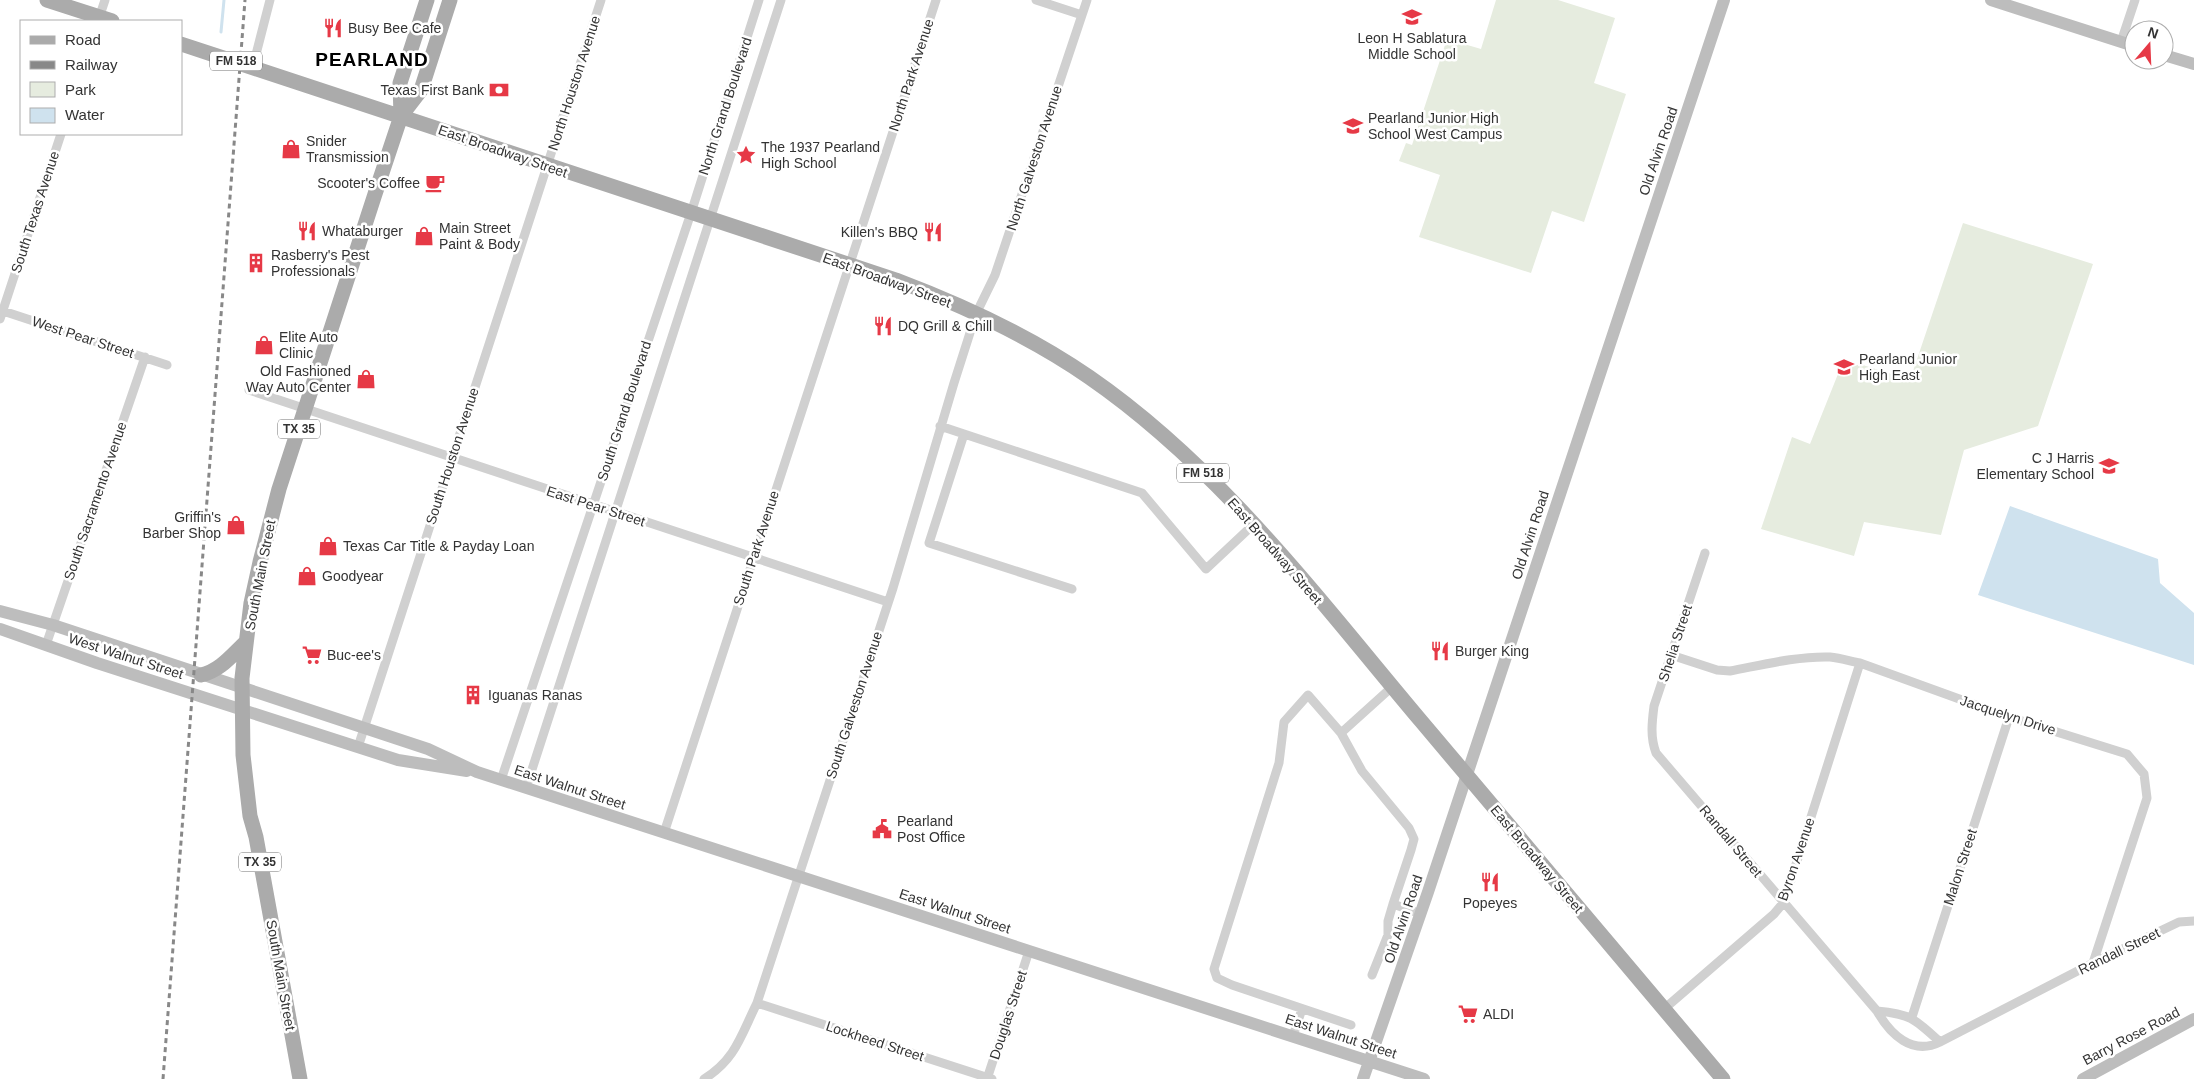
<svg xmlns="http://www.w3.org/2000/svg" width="2194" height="1079" font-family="Arial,sans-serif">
	<rect width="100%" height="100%" fill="#fff"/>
	<path fill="#e6ecdf" d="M1496 0H1558L1615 18 1594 83 1626 94 1584 222 1552 211 1531 273 1419 237 1440 175 1399 161 1406 143 1412 145 1447 39 1481 49Z
		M1963 223 2093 264 2038 426 1964 450 1941 535 1864 522 1854 556 1761 529 1792 437 1810 444 1844 359 1910 380Z"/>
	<path fill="#cfe2ee" d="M2010 506 2158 559 2160 583 2194 613V665L1978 595Z"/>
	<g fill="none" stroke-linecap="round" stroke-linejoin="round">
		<path stroke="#cfe2ee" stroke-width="3" d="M221 32 224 0"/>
		<path stroke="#d0d0d0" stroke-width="9" d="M1036 0 1082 15
			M98 21 105 0
			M2121 42 2135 0
			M253 66 270 0
			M0 310 167 365
			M0 319 61 134
			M249 390 888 602
			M940 426 1142 493 1206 569 1254 524
			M964 434 929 543 1072 589
			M1705 553 1654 706C1652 722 1650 737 1656 753L1877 1011C1911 1014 1915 1019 1940 1042L2093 963 2179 922 2194 921
			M46 645 145 357
			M1671 655 1717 670 1730 671C1762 665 1797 656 1830 657 1840 658 1850 661 1860 663L2009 717 2127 754 2144 774 2147 798 2093 963
			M1341 733 1362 771 1409 828 1414 839 1411 850 1393 904 1421 914
			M358 747 601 0
			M501 780 691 213 759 0
			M526 788 781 0
			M664 833 936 0
			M1372 975 1388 935V921L1393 904
			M757 1003 992 1079
			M1664 1009 1774 914 1784 902 1860 663
			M1877 1011C1890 1034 1912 1056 1940 1042
			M1912 1017 2009 717
			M1351 1025 1232 985 1217 978 1214 969 1279 763 1284 722 1308 695 1341 733 1392 687
			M1293 1036 1302 1009
			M704 1079C736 1059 741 1035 757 1003L893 588 954 383 976 314 995 275 1087 0
			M987 1079 1029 951"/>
		<path stroke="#bdbdbd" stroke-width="12" d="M1991 0 2134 46
			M2164 55 2194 64
			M0 611 53 625 428 749 477 772 1424 1079
			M0 629 97 663 398 760 467 771
			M1363 1079 1428 892 1724 0
			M2083 1079 2194 1019"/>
		<path stroke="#ababab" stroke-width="15" d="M47 0 112 21
			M181 44 896 280C962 305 1030 336 1089 377 1221 468 1319 600 1421 721 1522 840 1622 960 1723 1079
			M401 116 400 83 427 0
			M201 675C220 671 232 655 246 642
			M300 1079 256 837 250 816 243 755 242 678 251 603 260 562 279 489 375 194 401 116 421 90 450 0"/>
		<path stroke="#888" stroke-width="3" stroke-dasharray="5 4" stroke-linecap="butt" d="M163 1079 245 0"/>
	</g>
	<defs>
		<symbol id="school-bare" viewBox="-9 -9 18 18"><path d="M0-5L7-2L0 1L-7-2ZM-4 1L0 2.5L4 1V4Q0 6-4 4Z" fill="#e63946" stroke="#fff" stroke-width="2.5" paint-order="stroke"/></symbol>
		<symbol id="restaurant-bare" viewBox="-9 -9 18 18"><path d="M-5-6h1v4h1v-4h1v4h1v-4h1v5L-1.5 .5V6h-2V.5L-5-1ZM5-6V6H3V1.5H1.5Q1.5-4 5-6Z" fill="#e63946" stroke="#fff" stroke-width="2.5" paint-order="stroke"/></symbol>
		<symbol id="bank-bare" viewBox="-9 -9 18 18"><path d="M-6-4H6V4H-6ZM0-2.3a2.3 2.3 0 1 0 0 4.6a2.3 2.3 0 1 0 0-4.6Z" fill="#e63946" stroke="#fff" stroke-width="2.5" paint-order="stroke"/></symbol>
		<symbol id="shop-bare" viewBox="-9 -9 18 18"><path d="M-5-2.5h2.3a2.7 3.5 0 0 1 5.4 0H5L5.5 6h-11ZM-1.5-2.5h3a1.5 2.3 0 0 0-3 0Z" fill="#e63946" stroke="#fff" stroke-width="2.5" paint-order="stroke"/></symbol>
		<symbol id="sight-bare" viewBox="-9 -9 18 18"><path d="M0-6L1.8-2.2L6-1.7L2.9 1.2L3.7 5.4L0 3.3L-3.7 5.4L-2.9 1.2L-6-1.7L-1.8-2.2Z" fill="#e63946" stroke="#fff" stroke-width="2.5" paint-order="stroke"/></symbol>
		<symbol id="cafe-bare" viewBox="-9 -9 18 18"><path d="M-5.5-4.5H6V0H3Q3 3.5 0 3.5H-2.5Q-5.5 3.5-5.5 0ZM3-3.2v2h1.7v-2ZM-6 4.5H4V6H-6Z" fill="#e63946" stroke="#fff" stroke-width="2.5" paint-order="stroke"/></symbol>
		<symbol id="building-bare" viewBox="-9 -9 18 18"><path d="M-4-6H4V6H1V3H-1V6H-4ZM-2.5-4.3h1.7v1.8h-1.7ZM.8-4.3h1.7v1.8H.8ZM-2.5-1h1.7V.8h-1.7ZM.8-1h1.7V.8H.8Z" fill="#e63946" stroke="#fff" stroke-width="2.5" paint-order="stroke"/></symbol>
		<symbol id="supermarket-bare" viewBox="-9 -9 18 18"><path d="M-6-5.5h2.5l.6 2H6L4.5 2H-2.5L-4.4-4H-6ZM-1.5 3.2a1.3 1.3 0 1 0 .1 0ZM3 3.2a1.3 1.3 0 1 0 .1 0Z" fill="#e63946" stroke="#fff" stroke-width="2.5" paint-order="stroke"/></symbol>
		<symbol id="civic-bare" viewBox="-9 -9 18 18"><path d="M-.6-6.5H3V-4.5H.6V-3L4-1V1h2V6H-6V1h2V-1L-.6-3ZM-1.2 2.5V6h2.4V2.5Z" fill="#e63946" stroke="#fff" stroke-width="2.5" paint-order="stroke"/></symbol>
	</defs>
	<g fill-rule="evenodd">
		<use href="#school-bare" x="1398" y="3" width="28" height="28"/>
		<use href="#restaurant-bare" x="319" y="14" width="28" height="28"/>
		<use href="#bank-bare" x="485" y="76" width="28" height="28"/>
		<use href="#school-bare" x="1339" y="112" width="28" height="28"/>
		<use href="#shop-bare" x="277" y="135" width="28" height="28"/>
		<use href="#sight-bare" x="732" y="141" width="28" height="28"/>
		<use href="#cafe-bare" x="421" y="169" width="28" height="28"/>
		<use href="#restaurant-bare" x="293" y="217" width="28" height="28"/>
		<use href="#restaurant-bare" x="919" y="218" width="28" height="28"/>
		<use href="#shop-bare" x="410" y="222" width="28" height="28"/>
		<use href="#building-bare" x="242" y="249" width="28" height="28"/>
		<use href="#restaurant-bare" x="869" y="312" width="28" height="28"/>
		<use href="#shop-bare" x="250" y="331" width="28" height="28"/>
		<use href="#school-bare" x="1830" y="353" width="28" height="28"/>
		<use href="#shop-bare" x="352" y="365" width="28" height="28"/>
		<use href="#school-bare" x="2095" y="452" width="28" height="28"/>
		<use href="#shop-bare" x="222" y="511" width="28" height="28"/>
		<use href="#shop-bare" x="314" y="532" width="28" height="28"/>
		<use href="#shop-bare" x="293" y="562" width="28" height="28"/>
		<use href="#restaurant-bare" x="1426" y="637" width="28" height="28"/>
		<use href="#supermarket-bare" x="298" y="641" width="28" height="28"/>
		<use href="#building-bare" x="459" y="681" width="28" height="28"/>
		<use href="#civic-bare" x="868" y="815" width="28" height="28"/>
		<use href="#restaurant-bare" x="1476" y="868" width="28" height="28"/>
		<use href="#supermarket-bare" x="1454" y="1000" width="28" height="28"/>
	</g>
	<g text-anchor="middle" stroke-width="5" stroke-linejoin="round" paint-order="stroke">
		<g fill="#fff" stroke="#707070" stroke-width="1">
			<rect x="210" y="51.5" width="52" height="19" rx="4"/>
			<rect x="278" y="419.5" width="42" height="19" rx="4"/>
			<rect x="1177" y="463.5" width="52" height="19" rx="4"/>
			<rect x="239" y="852.5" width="42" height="19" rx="4"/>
		</g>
		<g font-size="12" font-weight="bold" fill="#333">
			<text x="236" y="65">FM 518</text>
			<text x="299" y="433">TX 35</text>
			<text x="1203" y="477">FM 518</text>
			<text x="260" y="866">TX 35</text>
		</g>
		<g font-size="14" fill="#333" stroke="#fff" text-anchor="start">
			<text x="348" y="33">Busy Bee Cafe</text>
			<text x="1412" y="43" text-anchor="middle">Leon H Sablatura<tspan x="1412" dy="16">Middle School</tspan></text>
			<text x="484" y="95" text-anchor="end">Texas First Bank</text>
			<text x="1368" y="123">Pearland Junior High<tspan x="1368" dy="16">School West Campus</tspan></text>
			<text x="306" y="146">Snider<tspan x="306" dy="16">Transmission</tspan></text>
			<text x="761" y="152">The 1937 Pearland<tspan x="761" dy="16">High School</tspan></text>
			<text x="420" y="188" text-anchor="end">Scooter's Coffee</text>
			<text x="439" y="233">Main Street<tspan x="439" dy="16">Paint &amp; Body</tspan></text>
			<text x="322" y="236">Whataburger</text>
			<text x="918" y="237" text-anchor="end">Killen's BBQ</text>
			<text x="271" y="260">Rasberry's Pest<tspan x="271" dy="16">Professionals</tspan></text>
			<text x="898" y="331">DQ Grill &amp; Chill</text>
			<text x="279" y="342">Elite Auto<tspan x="279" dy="16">Clinic</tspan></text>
			<text x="1859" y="364">Pearland Junior<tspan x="1859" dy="16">High East</tspan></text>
			<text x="351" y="376" text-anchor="end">Old Fashioned<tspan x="351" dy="16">Way Auto Center</tspan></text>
			<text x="2094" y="463" text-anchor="end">C J Harris<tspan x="2094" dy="16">Elementary School</tspan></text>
			<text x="221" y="522" text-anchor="end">Griffin's<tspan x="221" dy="16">Barber Shop</tspan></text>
			<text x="343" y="551">Texas Car Title &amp; Payday Loan</text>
			<text x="322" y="581">Goodyear</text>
			<text x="1455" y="656">Burger King</text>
			<text x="327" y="660">Buc-ee's</text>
			<text x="488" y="700">Iguanas Ranas</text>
			<text x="897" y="826">Pearland<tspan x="897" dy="16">Post Office</tspan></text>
			<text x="1490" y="908" text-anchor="middle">Popeyes</text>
			<text x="1483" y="1019">ALDI</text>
		</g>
		<g font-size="14" fill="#333" stroke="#fff">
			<text transform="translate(911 75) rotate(-72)" y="5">North Park Avenue</text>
			<text transform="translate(574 83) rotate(-72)" y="5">North Houston Avenue</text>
			<text transform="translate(725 106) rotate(-72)" y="5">North Grand Boulevard</text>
			<text transform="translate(503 151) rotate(19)" y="5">East Broadway Street</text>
			<text transform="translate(1658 151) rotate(-71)" y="5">Old Alvin Road</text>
			<text transform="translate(1034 158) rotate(-72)" y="5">North Galveston Avenue</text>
			<text transform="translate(35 212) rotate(-72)" y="5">South Texas Avenue</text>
			<text transform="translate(887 280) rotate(20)" y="5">East Broadway Street</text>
			<text transform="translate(83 337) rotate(18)" y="5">West Pear Street</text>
			<text transform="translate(624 411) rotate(-72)" y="5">South Grand Boulevard</text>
			<text transform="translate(452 456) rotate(-72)" y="5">South Houston Avenue</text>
			<text transform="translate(95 501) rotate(-71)" y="5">South Sacramento Avenue</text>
			<text transform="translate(596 506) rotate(18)" y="5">East Pear Street</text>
			<text transform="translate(1530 535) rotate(-72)" y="5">Old Alvin Road</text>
			<text transform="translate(756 548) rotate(-72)" y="5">South Park Avenue</text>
			<text transform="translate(1275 551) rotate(49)" y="5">East Broadway Street</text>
			<text transform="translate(260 575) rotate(-79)" y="5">South Main Street</text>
			<text transform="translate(1675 643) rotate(-72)" y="5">Shelia Street</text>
			<text transform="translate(126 656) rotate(18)" y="5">West Walnut Street</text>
			<text transform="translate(854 705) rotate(-72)" y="5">South Galveston Avenue</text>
			<text transform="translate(2008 715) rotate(18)" y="5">Jacquelyn Drive</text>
			<text transform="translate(570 787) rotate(18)" y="5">East Walnut Street</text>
			<text transform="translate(1731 841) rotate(50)" y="5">Randall Street</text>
			<text transform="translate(1537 859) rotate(50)" y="5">East Broadway Street</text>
			<text transform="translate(1796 859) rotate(-71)" y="5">Byron Avenue</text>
			<text transform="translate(1960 867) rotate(-72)" y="5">Malon Street</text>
			<text transform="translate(955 911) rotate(18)" y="5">East Walnut Street</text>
			<text transform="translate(1403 919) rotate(-71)" y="5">Old Alvin Road</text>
			<text transform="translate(2119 951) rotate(-26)" y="5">Randall Street</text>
			<text transform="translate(281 975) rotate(80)" y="5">South Main Street</text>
			<text transform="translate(1008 1015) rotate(-72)" y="5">Douglas Street</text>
			<text transform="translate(1341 1036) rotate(18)" y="5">East Walnut Street</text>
			<text transform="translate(2131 1036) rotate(-28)" y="5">Barry Rose Road</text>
			<text transform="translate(875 1041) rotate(18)" y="5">Lockheed Street</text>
		</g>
		<g font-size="19" font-weight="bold" letter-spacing="1" fill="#000" stroke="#fff">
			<text x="372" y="66">PEARLAND</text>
		</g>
	</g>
	<rect x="20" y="20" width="162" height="115" fill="#ffffff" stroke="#adadad"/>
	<rect x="30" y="36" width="25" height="8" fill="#ababab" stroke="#adadad"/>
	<text x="65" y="45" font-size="15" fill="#333333">Road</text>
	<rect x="30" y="61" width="25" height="8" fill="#888888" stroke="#adadad"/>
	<text x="65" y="70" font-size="15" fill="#333333">Railway</text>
	<rect x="30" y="82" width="25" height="15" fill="#e6ecdf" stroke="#adadad"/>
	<text x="65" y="95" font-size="15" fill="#333333">Park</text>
	<rect x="30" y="108" width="25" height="15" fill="#cfe2ee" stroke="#adadad"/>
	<text x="65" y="120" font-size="15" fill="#333333">Water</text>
	<g transform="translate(2149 45) rotate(19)"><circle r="24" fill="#ffffff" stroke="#adadad"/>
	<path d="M0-4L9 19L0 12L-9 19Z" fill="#e63946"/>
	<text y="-8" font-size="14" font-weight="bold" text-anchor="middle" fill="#333333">N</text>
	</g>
</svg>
